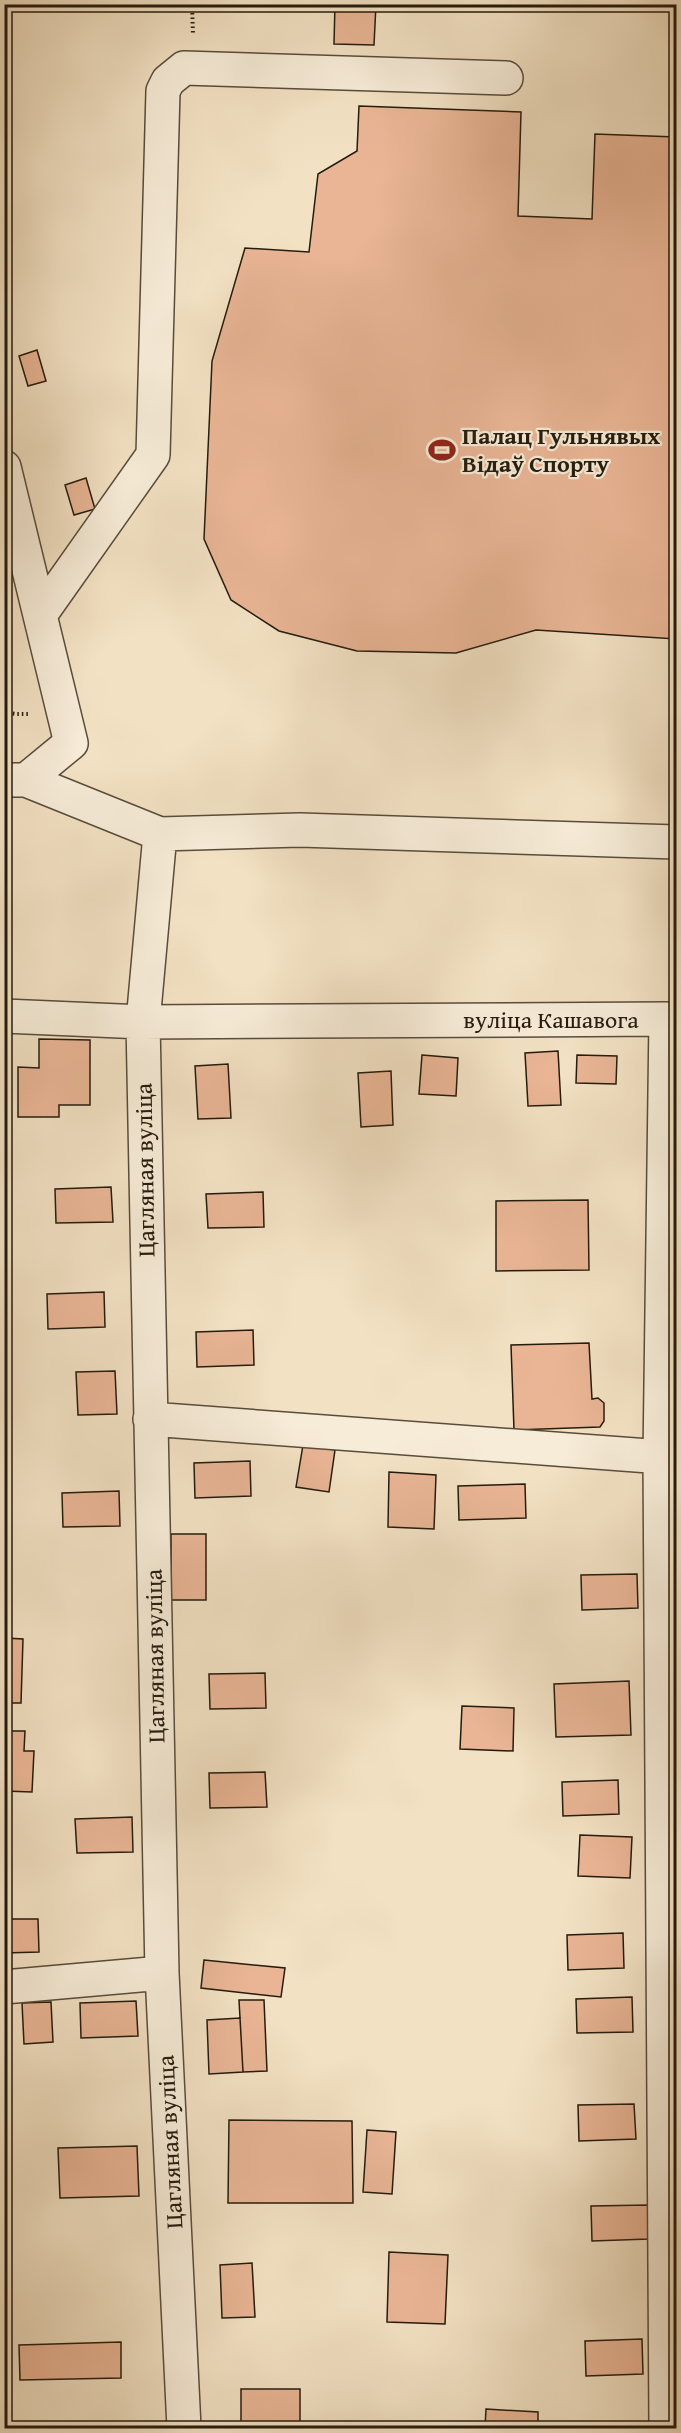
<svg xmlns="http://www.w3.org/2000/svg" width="681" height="2433" font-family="'Gentium Book Plus',serif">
	<rect width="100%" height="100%" fill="#f2e1c3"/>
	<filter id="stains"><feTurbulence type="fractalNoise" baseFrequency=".00333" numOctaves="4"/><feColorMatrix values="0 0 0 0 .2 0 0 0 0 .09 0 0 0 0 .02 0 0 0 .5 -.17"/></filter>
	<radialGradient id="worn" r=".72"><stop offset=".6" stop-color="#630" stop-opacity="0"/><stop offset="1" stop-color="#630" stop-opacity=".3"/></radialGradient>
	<path fill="#e9b595" stroke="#241b0e" stroke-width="1.5" d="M335 4H376L374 45 334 44Z
		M359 106 521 112 518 216 592 219 595 134 676 137V639L536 630 456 653 357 651 279 631 231 600 204 539 212 361 245 248 309 252 318 174 357 151Z
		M37 350 46 381 28 386 19 356Z
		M86 478 95 509 74 515 65 485Z
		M39 1039 90 1040V1105H59V1117H18V1067L39 1068Z
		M558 1051 561 1105 528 1106 525 1053Z
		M422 1055 458 1058 456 1096 419 1094Z
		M577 1055 617 1056 616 1084 576 1083Z
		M228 1064 231 1118 198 1119 195 1066Z
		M391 1071 393 1125 361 1127 358 1073Z
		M111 1187 113 1222 56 1223 55 1189Z
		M263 1192 264 1227 208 1228 206 1194Z
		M588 1200 589 1270 496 1271V1201Z
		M104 1292 105 1327 48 1329 47 1294Z
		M253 1330 254 1365 197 1367 196 1332Z
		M589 1343 592 1399 598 1398 604 1403V1421L600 1427 514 1430 511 1345Z
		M115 1371 117 1414 78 1415 76 1372Z
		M303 1445 335 1450 329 1492 296 1487Z
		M250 1461 251 1496 195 1498 194 1463Z
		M389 1472 436 1475 434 1529 388 1527Z
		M525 1484 526 1518 459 1520 458 1486Z
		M119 1491 120 1526 63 1527 62 1493Z
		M171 1534H206V1600H171Z
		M637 1574 638 1608 582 1610 581 1575Z
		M4 1608 5 1638 23 1639 21 1703H4Z
		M265 1673 266 1708 210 1709 209 1674Z
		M629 1681 631 1735 556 1737 554 1684Z
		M462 1706 514 1708 513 1751 460 1749Z
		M4 1731H25L24 1751H34L32 1792 4 1791Z
		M265 1772 267 1807 210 1808 209 1773Z
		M618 1780 619 1814 563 1816 562 1782Z
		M132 1817 133 1852 77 1853 75 1819Z
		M580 1835 632 1837 630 1878 578 1876Z
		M4 1919H38L39 1952 4 1953Z
		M623 1933 624 1968 568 1970 567 1935Z
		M204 1960 285 1968 281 1997 201 1988Z
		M632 1997 633 2032 577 2033 576 1999Z
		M239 2000H264L267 2071 243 2072Z
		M136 2001 138 2036 81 2038 80 2003Z
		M51 2002 53 2042 24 2044 22 2003Z
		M240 2018 243 2072 209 2074 207 2020Z
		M634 2104 636 2139 579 2141 578 2105Z
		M229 2120 352 2121 353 2203H228Z
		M367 2130 396 2132 392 2194 363 2192Z
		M137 2146 139 2196 60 2198 58 2148Z
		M648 2205 649 2239 592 2241 591 2206Z
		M389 2252 448 2255 445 2324 387 2322Z
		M252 2263 255 2317 222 2318 220 2265Z
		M642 2339 643 2374 586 2376 585 2341Z
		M121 2342V2378L20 2380 19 2345Z
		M241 2389H300V2428H241Z
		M486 2409 538 2412V2428H485Z"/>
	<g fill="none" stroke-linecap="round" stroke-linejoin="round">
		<defs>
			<path id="minor" d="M4 467 71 743 26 780H6
				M40 615 153 455 163 91 168 81 184 68 506 78
				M26 780 160 834 300 830 676 842
				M160 834 143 1022 666 1019 660 1457 666 2428
				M4 1016 143 1022 162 1973 184 2428
				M150 1419 676 1458
				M4 1987 162 1973"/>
		</defs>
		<use href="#minor" stroke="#584c3b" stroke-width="36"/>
		<path stroke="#241b0e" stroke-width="4" stroke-dasharray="1.5 3" stroke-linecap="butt" d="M192 4 193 35
			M4 712 16 714H30"/>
		<use href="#minor" stroke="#f7ecd8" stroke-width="33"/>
	</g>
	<defs>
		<symbol id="stadium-bare" viewBox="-9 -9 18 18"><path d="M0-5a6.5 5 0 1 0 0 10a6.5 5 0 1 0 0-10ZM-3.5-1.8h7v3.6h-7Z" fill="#8f2418" stroke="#f7ecd8" stroke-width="2.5" paint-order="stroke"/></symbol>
	</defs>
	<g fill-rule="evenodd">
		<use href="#stadium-bare" x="423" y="431" width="38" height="38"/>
	</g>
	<g text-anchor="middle" stroke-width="4.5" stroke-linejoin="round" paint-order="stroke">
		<g font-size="24" font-weight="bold" fill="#241b0e" stroke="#f7ecd8" text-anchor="start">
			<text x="462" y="444">Палац Гульнявых<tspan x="462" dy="28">Відаў Спорту</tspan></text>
		</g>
		<g font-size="24" fill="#241b0e" stroke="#f7ecd8">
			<text x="551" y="1028">вуліца Кашавога</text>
			<text transform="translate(145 1170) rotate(-91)" y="8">Цагляная вуліца</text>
			<text transform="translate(155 1656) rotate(-91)" y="8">Цагляная вуліца</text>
			<text transform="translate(170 2142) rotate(-93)" y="8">Цагляная вуліца</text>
		</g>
	</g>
	<rect width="681" height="2433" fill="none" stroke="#f2e1c3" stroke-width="24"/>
	<rect x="6" y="6" width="669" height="2421" fill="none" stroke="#241b0e" stroke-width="3"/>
	<rect x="12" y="12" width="657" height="2409" fill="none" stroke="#241b0e" stroke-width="1.5"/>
	<rect width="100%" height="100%" filter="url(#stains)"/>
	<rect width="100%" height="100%" fill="url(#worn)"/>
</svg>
